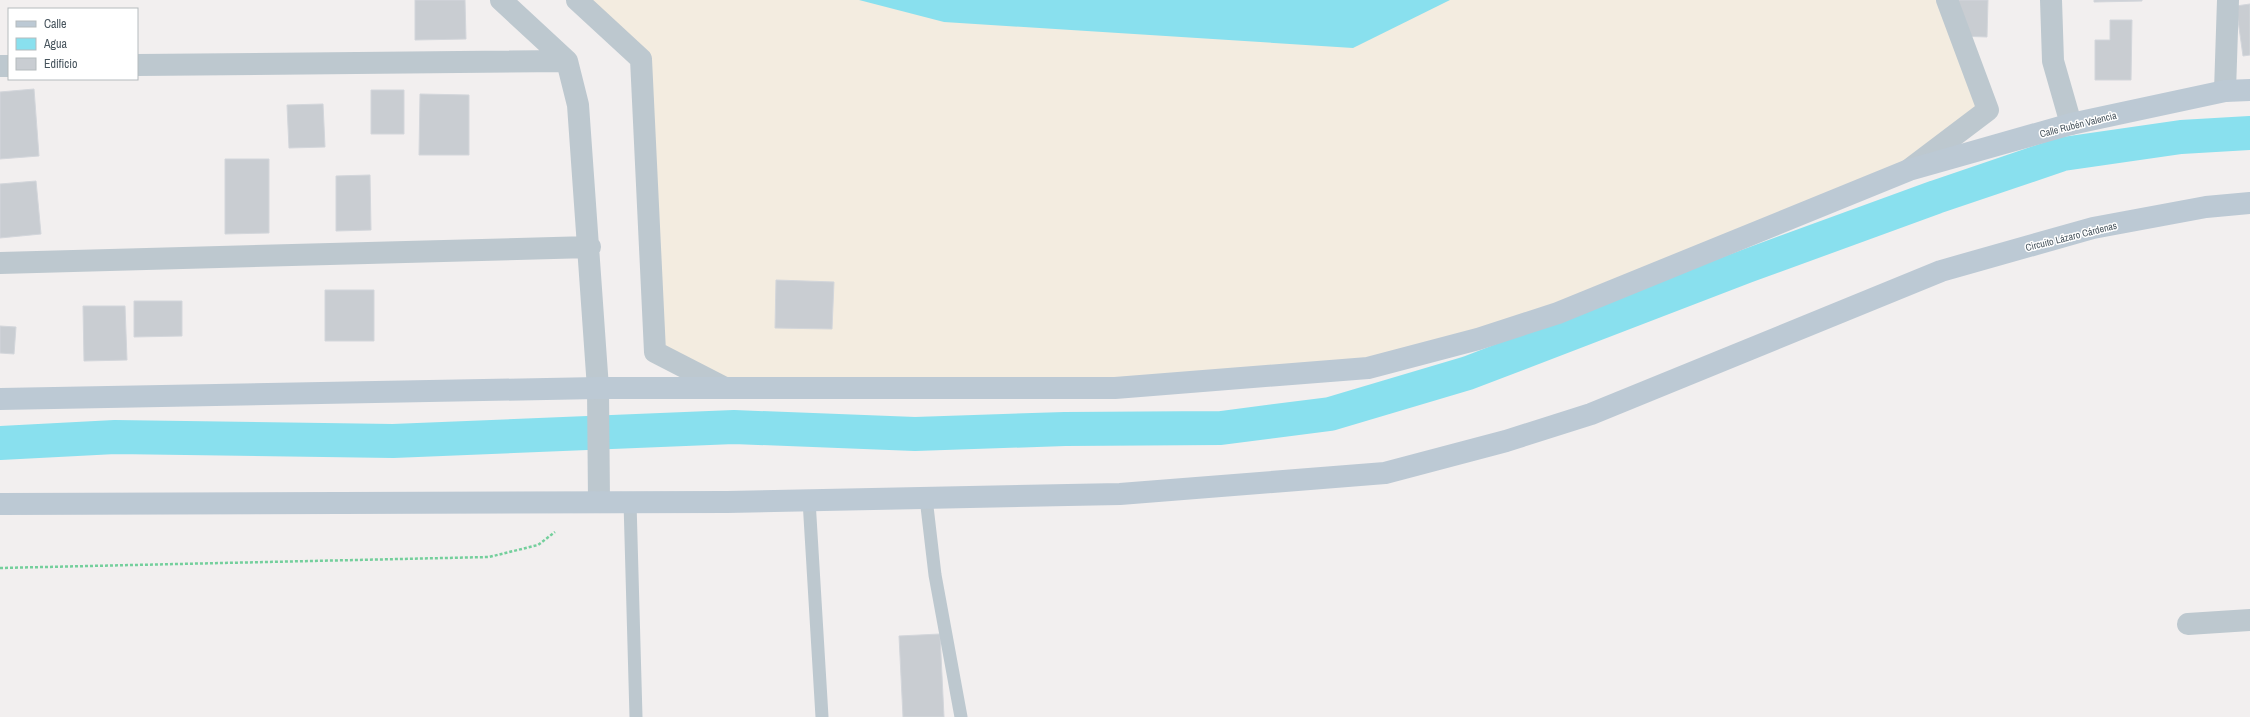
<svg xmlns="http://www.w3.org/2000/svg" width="2250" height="717" font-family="'Archivo Narrow',sans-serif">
	<rect width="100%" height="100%" fill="#f2efef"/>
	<path fill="#f3ece0" d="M577 0H1947L1988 110 1909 170 1558 313 1368 368 1115 388H725L655 352 641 59Z"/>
	<path fill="#89e0ee" d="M859 0H1450L1353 48 944 22Z"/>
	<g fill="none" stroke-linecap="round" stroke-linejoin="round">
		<path stroke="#89e0ee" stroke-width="34" d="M0 443 115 437 393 441 734 427 915 434 1065 429 1221 428 1330 414 1468 373 1747 266 1936 197 2063 154 2181 137 2250 133"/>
	</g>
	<path fill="#c9cdd2" stroke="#d3d6db" d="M415 0H465L466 39 415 40Z
		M1958 0H1988L1987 37 1958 36Z
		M2094 0H2142V1L2094 2Z
		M2250 4V55L2243 56 2236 6Z
		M2110 20H2132L2131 80H2095V40H2110Z
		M34 89 39 156 0 159V92Z
		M371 90H404V134H371Z
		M420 94 469 95V155H419Z
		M323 104 325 147 289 148 287 105Z
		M225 159H269V233L225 234Z
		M370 175 371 230 336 231V176Z
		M36 181 41 234 0 238V184Z
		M776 280 834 282 832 329 775 328Z
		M325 290H374V341H325Z
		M134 301H182V336L134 337Z
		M83 306H125L127 360 84 361Z
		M0 326 16 327 14 354 0 353Z
		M940 634 944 717H903L899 636Z"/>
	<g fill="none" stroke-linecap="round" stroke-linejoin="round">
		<path stroke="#74cf9c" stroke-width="2.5" stroke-dasharray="3 2" stroke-linecap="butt" d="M0 568 489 557 538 545 555 532"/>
		<path stroke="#bdc8cf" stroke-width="13" d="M926 498 935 575 961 717
			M809 500 822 717
			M630 502 636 717"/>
		<path stroke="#bdc8cf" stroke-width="22" d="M501 0 567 61 578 105 598 388 599 502
			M577 0 641 59 655 352 725 388H730
			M2051 0 2053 61 2071 124
			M137 65 567 61
			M0 66H9
			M2225 91 2228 0
			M1910 169 1988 110 1947 0
			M0 263 590 247
			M2188 624 2250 620"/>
		<path stroke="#bcc9d4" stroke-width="22" d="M0 399 598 388H1115L1368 368 1478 339 1558 313 1909 170 2071 124 2225 91 2250 90
			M0 504 727 502 1120 494 1385 473 1506 441 1591 414 1941 271 2093 228 2206 207 2250 203"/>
	</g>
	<g text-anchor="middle" stroke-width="3" stroke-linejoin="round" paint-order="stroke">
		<g font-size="10" fill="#47545d" stroke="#fff">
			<text transform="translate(2078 124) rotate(-14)" y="4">Calle Rubén Valencia</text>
			<text transform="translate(2071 236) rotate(-14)" y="4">Circuito Lázaro Cárdenas</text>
		</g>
	</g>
	<rect x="8" y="8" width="130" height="72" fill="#ffffff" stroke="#b5bbbe"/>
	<rect x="16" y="21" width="20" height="6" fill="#bcc9d4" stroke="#b5bbbe"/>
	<text x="44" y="28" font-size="12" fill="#47545d">Calle</text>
	<rect x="16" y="38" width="20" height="12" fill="#89e0ee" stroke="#b5bbbe"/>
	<text x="44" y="48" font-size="12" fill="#47545d">Agua</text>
	<rect x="16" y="58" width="20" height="12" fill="#c9cdd2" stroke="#b5bbbe"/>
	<text x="44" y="68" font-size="12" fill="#47545d">Edificio</text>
</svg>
